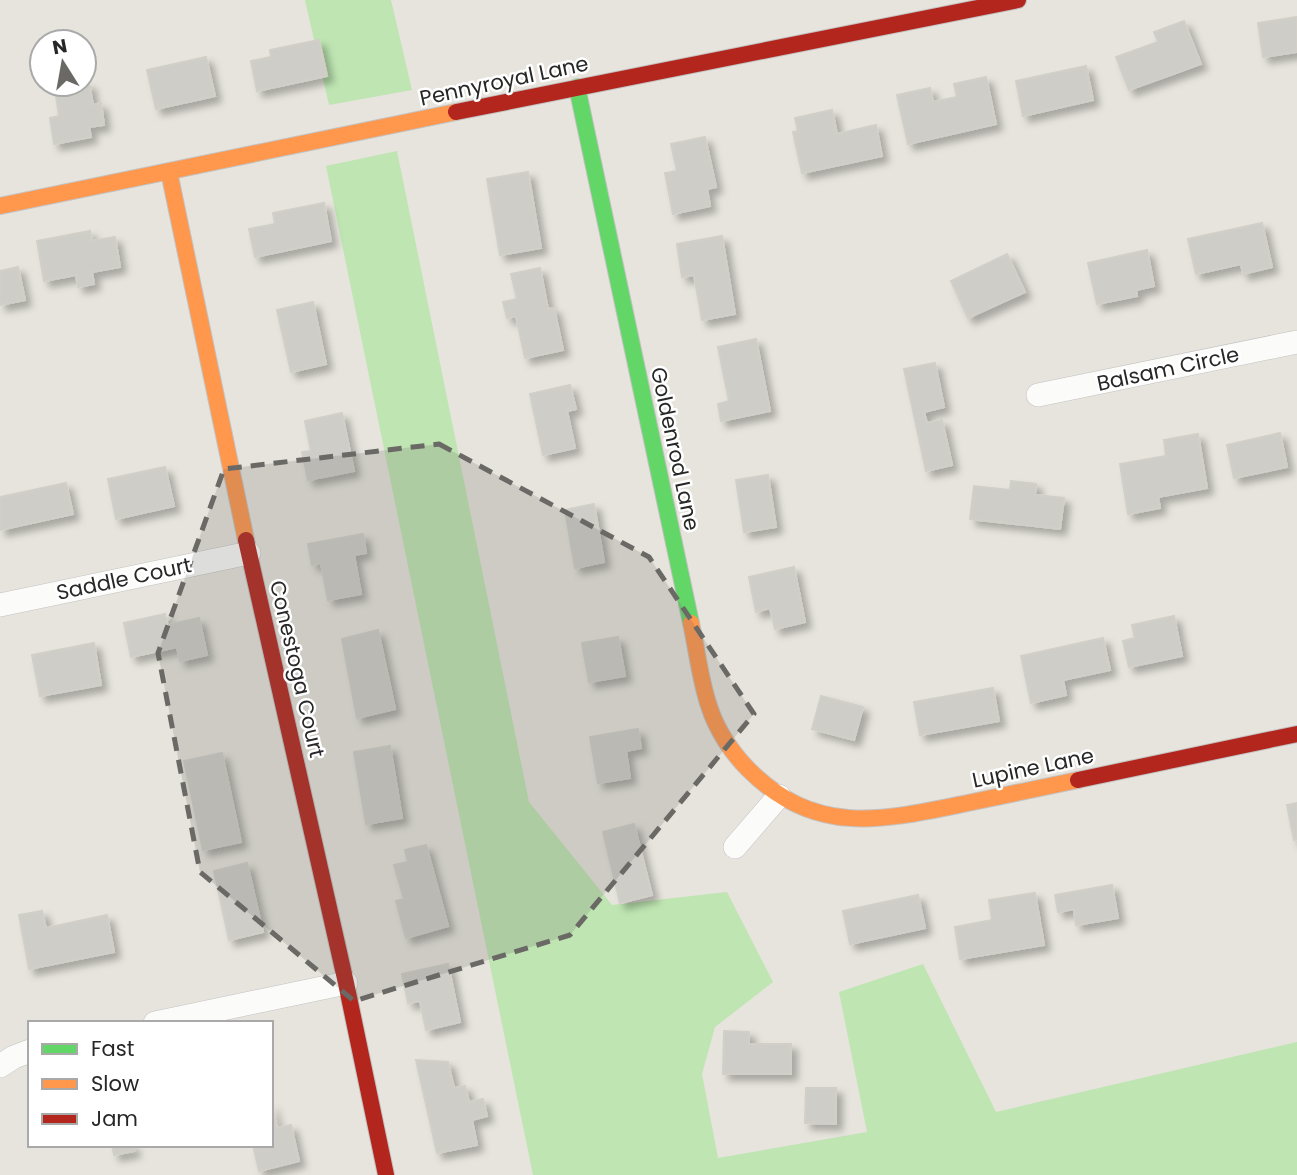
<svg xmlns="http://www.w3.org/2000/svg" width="1297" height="1175" font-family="Poppins,sans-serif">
	<defs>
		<filter id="shadow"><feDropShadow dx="6" dy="6" stdDeviation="3.5" flood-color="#0004"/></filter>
	</defs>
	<rect width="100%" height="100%" fill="#e6e4dc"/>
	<path fill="#bee5b2" d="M305 0H391L412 90 329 105Z
		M397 151 529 802 612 905 727 892 773 982 715 1027 702 1074 718 1158 867 1132 839 992 923 964 996 1112 1297 1042V1175H533L326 166Z"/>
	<path fill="#cfcdc7" stroke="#d1cfc8" stroke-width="2" filter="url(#shadow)" d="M1297 17V52L1263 57 1258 23Z
		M1184 21 1201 64 1129 90 1116 57 1158 42 1154 32Z
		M319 40 327 76 257 91 251 61 271 57 270 50Z
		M206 57 215 96 156 109 147 70Z
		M1086 66 1093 100 1023 116 1016 81Z
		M986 77 996 124 908 144 897 95 930 88 933 102 957 97 954 84Z
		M89 83 93 105 101 103 104 125 89 127 91 137 54 144 50 118 59 116 55 89Z
		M832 110 837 134 876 125 882 156 802 173 793 132 798 131 795 118Z
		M705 137 716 187 707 189 710 206 673 214 665 173 677 171 671 144Z
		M528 172 541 248 500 255 487 179Z
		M324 203 331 241 255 257 249 229 275 224 273 213Z
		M1262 223 1272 267 1243 274 1241 264 1196 274 1188 239Z
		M90 231 92 241 115 237 120 267 92 272 94 284 78 287 76 275 44 281 37 241Z
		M722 236 735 314 702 320 694 275 682 277 677 244Z
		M1147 250 1154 286 1136 290 1137 296 1097 304 1088 263Z
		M1007 254 1025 292 968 318 951 281Z
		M18 267 25 300 0 305V271Z
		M540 268 548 309 554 308 563 350 525 358 516 316 507 318 503 302 517 299 511 274Z
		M313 302 326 364 291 372 277 310Z
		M756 339 770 411 721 421 718 404 729 401 718 347Z
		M935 363 944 407 924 412 927 423 942 420 952 465 926 471 904 369Z
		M570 385 576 409 567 411 575 448 543 455 530 394Z
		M342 413 354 471 308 480 302 452 311 451 305 421Z
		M1280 433 1287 467 1234 478 1227 445Z
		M1198 434 1207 488 1158 497 1160 508 1128 514 1120 464 1166 456 1164 440Z
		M165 467 174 506 116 519 108 479Z
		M768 475 776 527 744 532 736 480Z
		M1011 481 1036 484 1035 495 1064 498 1060 529 970 519 974 486 1010 490Z
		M66 483 73 514 0 530V497Z
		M594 504 604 562 575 568 565 510Z
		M363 534 366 553 354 555 361 594 328 600 321 563 312 565 308 544Z
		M794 567 805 622 775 629 770 608 756 612 749 577Z
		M165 614 167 625 199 618 207 655 180 661 177 647 131 657 124 623Z
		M1174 616 1182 656 1129 667 1123 641 1135 638 1132 625Z
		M378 630 395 709 357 718 342 639Z
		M618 637 625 676 589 682 582 643Z
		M1103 638 1110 670 1063 680 1066 695 1031 703 1021 656Z
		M94 643 101 685 40 696 32 655Z
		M993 688 999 721 920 735 914 702Z
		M821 696 863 707 854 740 812 729Z
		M638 729 641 748 626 751 630 778 598 783 590 737Z
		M390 746 402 818 366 824 354 752Z
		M222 753 241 842 203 850 184 761Z
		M1297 803V839L1294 840 1287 805Z
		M634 824 652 895 620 903 603 832Z
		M426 845 448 926 406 938 396 901 404 899 394 865 408 862 405 850Z
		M247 863 263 932 229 940 214 871Z
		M1112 885 1118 918 1076 925 1074 909 1058 912 1055 895Z
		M1035 893 1044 945 960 959 955 927 992 920 989 900Z
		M918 895 925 928 850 944 843 911Z
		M42 911 46 928 107 915 114 952 29 969 19 915Z
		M448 964 460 1022 426 1030 420 1001 408 1003 402 974Z
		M724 1031 749 1032V1044H791V1074H723Z
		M416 1060 448 1062 454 1088 465 1086 469 1102 483 1099 487 1116 472 1120 477 1145 437 1153Z
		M806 1088H836V1124L805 1123Z
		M271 1103 277 1128 291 1125 299 1161 259 1171 253 1145H271Z
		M112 1145H133L134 1151 114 1155Z"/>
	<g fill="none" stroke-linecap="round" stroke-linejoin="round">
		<defs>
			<path id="street" d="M1038 395 1297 342
				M0 605 249 553
				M735 847 779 796
				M155 1023 346 983
				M0 1066 14 1057 30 1051"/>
			<path id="fast" d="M577 87 691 623"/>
			<path id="slow" d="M169 172 246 540
				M0 206 456 112
				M691 623C697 650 700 680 709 706 716 729 732 753 748 769 814 836 881 821 963 804 1001 796 1040 788 1078 780"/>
			<path id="jam" d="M456 112 1018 0
				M246 540 346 983 386 1175
				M1078 780 1297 734"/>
		</defs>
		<use href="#street" stroke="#c3c2c2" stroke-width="24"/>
		<use href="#fast" stroke="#c3c2c2" stroke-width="18"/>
		<use href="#slow" stroke="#c3c2c2" stroke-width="18"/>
		<use href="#jam" stroke="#c3c2c2" stroke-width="18"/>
		<use href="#street" stroke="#fbfbfa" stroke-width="23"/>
		<use href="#fast" stroke="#63d668" stroke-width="16"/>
		<use href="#slow" stroke="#ff974d" stroke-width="16"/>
		<use href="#jam" stroke="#b3261e" stroke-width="16"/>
	</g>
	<path fill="#6a6966" fill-opacity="0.2" stroke="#6a6966" stroke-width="5" stroke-dasharray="14 9" stroke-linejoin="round" d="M439 444 649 557 754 714 570 935 354 1001 200 872 158 653 224 469Z"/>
	<g text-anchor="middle" stroke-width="5" stroke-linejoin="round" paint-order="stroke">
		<g font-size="21" fill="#272727" stroke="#fff">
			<text transform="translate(504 81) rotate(-12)" y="7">Pennyroyal Lane</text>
			<text transform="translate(1168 369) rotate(-12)" y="7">Balsam Circle</text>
			<text transform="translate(675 449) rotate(78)" y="7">Goldenrod Lane</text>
			<text transform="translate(124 579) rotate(-12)" y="7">Saddle Court</text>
			<text transform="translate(297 669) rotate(77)" y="7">Conestoga Court</text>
			<text transform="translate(1033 768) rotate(-12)" y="7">Lupine Lane</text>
		</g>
	</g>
	<rect x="28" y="1021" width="245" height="126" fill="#ffffff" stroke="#a9a9a9" stroke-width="2"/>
	<rect x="42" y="1044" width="35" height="10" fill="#63d668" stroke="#a9a9a9" stroke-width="2"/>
	<text x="91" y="1056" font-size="21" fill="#272727">Fast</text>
	<rect x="42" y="1079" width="35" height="10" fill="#ff974d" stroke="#a9a9a9" stroke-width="2"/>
	<text x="91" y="1091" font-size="21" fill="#272727">Slow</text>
	<rect x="42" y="1114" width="35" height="10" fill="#b3261e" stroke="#a9a9a9" stroke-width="2"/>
	<text x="91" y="1126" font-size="21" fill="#272727">Jam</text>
	<g transform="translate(63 63) rotate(349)"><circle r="33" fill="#ffffff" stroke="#a9a9a9" stroke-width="2"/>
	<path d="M0-5L12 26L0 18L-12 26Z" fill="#6a6966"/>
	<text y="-10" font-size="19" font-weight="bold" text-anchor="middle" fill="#272727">N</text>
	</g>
</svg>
